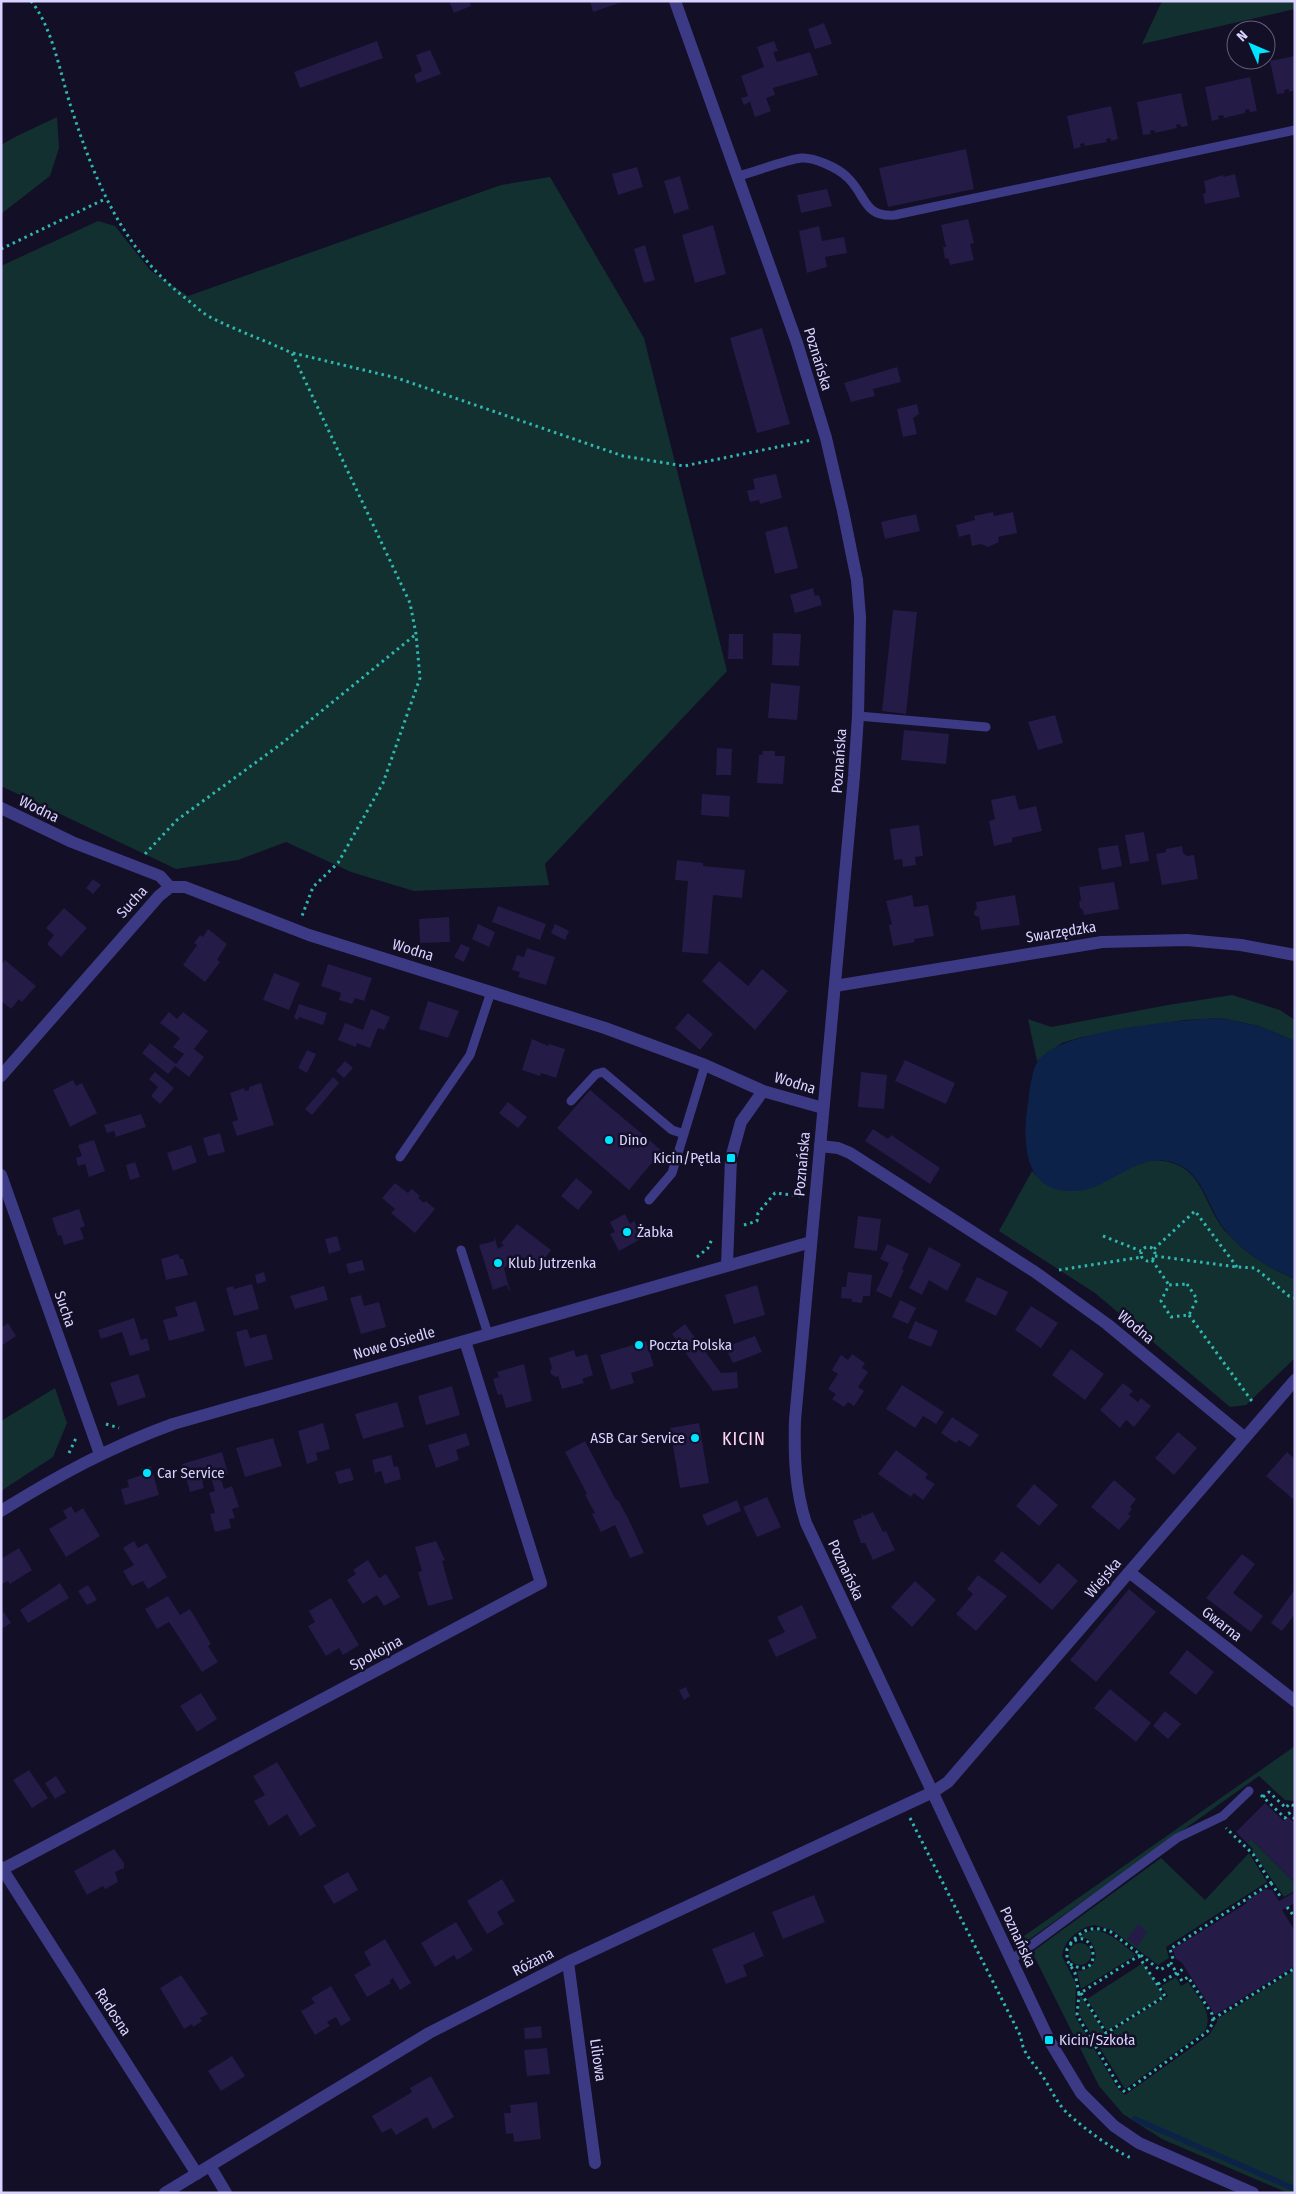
<svg xmlns="http://www.w3.org/2000/svg" width="1296" height="2194" font-family="'Fira Sans Condensed',sans-serif">
	<rect width="100%" height="100%" fill="#130f26"/>
	<path fill="#12302f" d="M1162 1H1295V9L1142 44Z
		M57 117 59 148 50 176 1 214V145L17 136Z
		M550 177 644 338 727 671 545 864 549 885 414 891 351 872 286 842 238 860 176 869 1 786V266L98 221 115 226 150 270 188 296 501 185Z
		M1232 995 1280 1010 1295 1020V1041L1259 1026 1221 1018 1184 1020 1082 1037 1062 1043 1037 1061 1028 1019 1051 1027 1168 1005Z
		M1152 1160C1206 1161 1200 1203 1227 1233 1245 1253 1270 1269 1295 1279V1358L1246 1405 1230 1407 1095 1293 999 1231 1032 1171 1043 1182 1106 1180 1132 1166Z
		M55 1388 67 1423 53 1457 1 1491V1421Z
		M1295 1746 1294 1801 1285 1800 1259 1776 1027 1941 1024 1936Z
		M1251 1839 1295 1883V1891L1284 1897 1252 1851 1253 1849 1247 1843Z
		M1249 1853 1267 1882 1166 1947 1169 1958 1158 1965 1112 1930 1094 1925C1079 1928 1064 1940 1062 1956L1076 1984 1075 2016 1118 2089 1125 2095 1209 2035 1217 2022V2019L1295 1970V2193H1288L1162 2139 1123 2114 1099 2086 1032 1952 1161 1858 1205 1900Z
		M1094 1930C1111 1932 1123 1945 1136 1955L1081 1989 1077 1971C1097 1971 1101 1951 1088 1939L1079 1937 1081 1934Z
		M1069 1954a11 11 0 1 1 22 0a11 11 0 1 1-22 0Z
		M1143 1963 1164 1996 1107 2031 1087 1999Z
		M1176 1977 1181 1986 1188 1982C1198 1997 1214 2012 1205 2031L1125 2089 1079 2014 1080 1997H1082L1106 2035 1168 1996 1161 1986Z"/>
	<path fill="#0c2248" d="M1221 1018 1259 1026 1295 1041V1279C1266 1267 1234 1247 1218 1220 1208 1202 1201 1178 1183 1167 1148 1146 1120 1179 1088 1189 1081 1191 1073 1191 1066 1191 1021 1188 1023 1135 1028 1103 1029 1092 1032 1071 1037 1062 1038 1059 1043 1056 1045 1054 1077 1029 1179 1020 1221 1018Z"/>
	<g fill="none" stroke-linecap="round" stroke-linejoin="round">
		<path stroke="#0c2248" stroke-width="5.5" d="M1135 2119 1295 2189"/>
	</g>
	<path fill="#241b47" d="M449 1H469L471 6 454 13Z
		M590 1H622V2L593 12Z
		M824 23 832 44 815 49 808 29Z
		M377 41 383 58 300 88 294 72Z
		M774 41 778 51 773 52 777 62 810 52 818 75 773 88 775 95 766 98 771 111 755 117 750 102 744 105 741 98 748 96 741 76 764 67 757 47Z
		M430 50 441 74 417 83 414 75 422 71 416 55Z
		M1295 56V90L1289 92V89L1284 90 1285 93 1277 94 1270 61Z
		M1250 77 1257 111 1250 112 1249 109 1245 110V113L1224 118 1223 115 1218 116 1219 119 1212 121 1205 87Z
		M1181 93 1188 126 1181 127 1180 124 1176 125 1177 128 1155 133 1154 130 1150 131 1151 134 1143 135 1137 102Z
		M1111 106 1118 139 1111 141 1110 138 1106 139 1107 142 1085 146 1084 143 1080 144 1081 147 1074 149 1067 116Z
		M966 149 974 189 888 207 879 168Z
		M637 167 643 187 618 195 612 174Z
		M1235 174 1240 197 1205 204 1203 194 1206 193 1204 181 1223 175V177Z
		M680 176 689 209 674 214 664 181Z
		M827 189 832 206 801 213 797 195Z
		M968 219 974 243 970 244 974 260 950 265 948 258 945 259 943 247H946L941 225Z
		M713 225 726 274 695 283 682 235Z
		M819 226 822 241 844 237 847 253 825 257 827 267 807 273 799 231Z
		M645 245 655 280 644 283 634 249Z
		M762 328 790 424 757 433 730 338Z
		M897 367 901 382 873 389 875 396 851 402 844 383Z
		M917 404 919 414 913 418 917 434 903 437 897 409Z
		M776 474 782 498 760 504 759 500 750 502 747 491 755 489 753 479Z
		M993 512 994 516 1013 512 1017 533 998 537 999 542 988 547 981 544 972 546 970 534 959 537 956 525 975 520 974 516Z
		M916 514 920 531 885 539 881 522Z
		M787 526 798 568 775 574 765 532Z
		M813 588 815 596 819 595 822 605 795 613 790 595Z
		M893 610 917 612 906 714 882 711Z
		M773 633 801 634 799 666 772 665Z
		M729 634H743V659H728Z
		M771 683 800 686 797 720 768 718Z
		M1055 715 1063 743 1038 750 1028 722Z
		M904 730 949 734 946 764 901 760Z
		M717 748 732 749 731 775H716Z
		M763 751H775V756H785L783 784 757 783 759 755H762Z
		M702 794 730 796 729 817 701 815Z
		M1015 795 1019 810 1036 806 1042 831 1012 838V842L994 846 989 821 995 819 991 800Z
		M919 825 923 856 915 857 916 865 903 867 902 859 894 860 890 829Z
		M1144 832 1149 861 1130 864 1125 835Z
		M1118 845 1122 866 1102 870 1098 848Z
		M1182 846 1183 853 1187 856 1194 855 1198 879 1162 885 1156 854 1166 852V849Z
		M677 860 703 863V866L745 870 742 898 713 895 708 954 682 952 688 881 675 880Z
		M93 879 101 885 93 894 86 888Z
		M1114 882 1119 909 1084 915 1083 910 1080 908 1079 902 1081 900 1079 887Z
		M912 895 914 907 928 905 934 936 914 939 915 942 893 946 889 925 892 924 886 901Z
		M1015 895 1020 925 981 930 979 917 974 915V912L977 908 976 902Z
		M498 906 546 924 540 940 492 922Z
		M64 908 87 928 61 957 47 944 54 935 46 928Z
		M449 917 450 942 420 943 419 919Z
		M478 924 495 932 489 947 472 939Z
		M555 924 569 931 565 940 551 933Z
		M208 929 227 944 217 960 220 962 205 982 183 965 197 945 194 943 200 935 203 937Z
		M461 944 470 948 464 962 454 957Z
		M527 948 555 957 546 985 518 977 520 972 512 970 517 955 524 957Z
		M5 960 36 986 22 1002 19 999 11 1009 1 1001V965Z
		M719 961 748 986 762 969 788 991 755 1030 702 981Z
		M328 964 372 978 364 1001 355 998 352 1004 339 1000 341 993 321 986Z
		M274 973 300 983 289 1010 263 1000Z
		M428 1001 459 1011 448 1038 419 1029Z
		M299 1004 327 1013 323 1025 299 1017 298 1020 294 1018Z
		M371 1009 390 1017 384 1030 378 1028 370 1048 357 1043 356 1047 338 1040 345 1023 363 1030Z
		M169 1012 177 1019 183 1012 208 1031 194 1049 204 1057 189 1077 175 1066 168 1074 142 1053 150 1043 176 1064 184 1054 173 1047 180 1038 160 1023Z
		M688 1013 713 1034 700 1050 675 1028Z
		M532 1039 548 1046 549 1044 565 1049 556 1078 541 1073 540 1076 522 1070Z
		M307 1050 316 1054 307 1073 298 1068Z
		M905 1060 955 1083 946 1104 895 1081Z
		M345 1061 353 1068 344 1078 336 1071Z
		M155 1072 174 1088 160 1104 151 1096 158 1087 149 1079Z
		M861 1072 887 1075 884 1109 858 1107Z
		M333 1077 339 1083 312 1115 305 1109Z
		M73 1080 76 1086 82 1083 97 1113 70 1127 53 1090Z
		M261 1083 274 1125 237 1136 232 1122 238 1120 230 1093 244 1088 245 1091 249 1090V1087Z
		M590 1090 662 1151 629 1190 557 1128Z
		M508 1102 527 1117 518 1128 499 1113Z
		M141 1114 146 1127 116 1137 114 1131 107 1133 104 1125Z
		M873 1129 888 1139 891 1135 940 1168 930 1184 865 1141Z
		M220 1133 225 1152 208 1156 203 1138Z
		M94 1140 105 1171 89 1177 85 1164 78 1166 76 1158 82 1156 78 1145Z
		M191 1145 197 1162 173 1171 167 1153Z
		M135 1162 140 1177 130 1180 126 1165Z
		M576 1178 593 1192 578 1210 561 1196Z
		M395 1183 408 1193 412 1189 420 1196 418 1198 424 1203 426 1201 435 1209 415 1233 391 1213 395 1209 382 1198Z
		M79 1209 85 1226 80 1228 84 1239 64 1245 61 1235 58 1236 52 1218Z
		M625 1214 630 1224 634 1221 641 1233 636 1235 639 1240 619 1251 610 1234 615 1232 610 1222Z
		M858 1216 881 1219 877 1251 854 1248Z
		M517 1224 551 1250 537 1270 519 1257 504 1268 510 1291H509L507 1285 493 1290 479 1245 494 1241V1236L498 1249 504 1245 501 1243Z
		M337 1236 341 1250 329 1254 325 1239Z
		M887 1244 909 1254 902 1269 904 1270 891 1298 876 1291 889 1263 880 1259Z
		M929 1247 961 1264 947 1291 929 1280 922 1295 909 1288 916 1274 921 1277 916 1274Z
		M178 1254 180 1259H183L188 1275 166 1280 161 1259Z
		M362 1260 365 1270 349 1274 346 1264Z
		M264 1272 266 1281 257 1284 255 1275Z
		M848 1272 872 1275 870 1296H863L862 1303 852 1302V1299L841 1298 842 1287H846Z
		M977 1277 1008 1292 996 1316 965 1301Z
		M252 1284 259 1309 234 1316 226 1288 233 1286 234 1289Z
		M757 1285 765 1315 734 1324 725 1295Z
		M324 1286 328 1300 295 1309 290 1296Z
		M361 1295 364 1306 379 1302 386 1327 361 1334 350 1298Z
		M900 1300 916 1308 908 1324 892 1317Z
		M196 1301 205 1331 169 1341 163 1320 178 1316 175 1307Z
		M1031 1306 1058 1323 1041 1348 1015 1330Z
		M134 1318 141 1340 147 1338 150 1350 130 1356 122 1332 101 1339 98 1330Z
		M915 1321 938 1331 931 1347 908 1338Z
		M8 1323 16 1336 1 1346V1328Z
		M685 1324 721 1373 737 1372 738 1388 713 1391 672 1334Z
		M247 1329 250 1338 266 1334 273 1359 245 1367 236 1332Z
		M755 1336 762 1352 733 1363 725 1347Z
		M646 1341 654 1366 631 1373 634 1383 611 1390 600 1355Z
		M1071 1349 1104 1374 1085 1400 1052 1375Z
		M574 1350 576 1357 587 1354 593 1375 582 1379 584 1383 562 1389 558 1376 555 1377 551 1374 550 1371 552 1368 549 1358Z
		M852 1354 865 1363 862 1368 868 1372 858 1387 864 1391 854 1406 848 1402 844 1407 832 1399 836 1394 828 1389 838 1374 832 1370 841 1355 848 1360Z
		M524 1364 532 1401 506 1408 502 1394 498 1395 493 1379 499 1377 497 1372Z
		M138 1374 146 1397 118 1406 110 1383Z
		M1123 1383 1133 1391 1129 1395 1138 1402 1141 1398 1151 1406 1134 1427 1126 1420 1120 1428 1100 1410Z
		M902 1385 944 1412 936 1424 923 1416 915 1428 886 1409Z
		M452 1386 460 1415 426 1425 418 1396Z
		M397 1402 404 1427 363 1439 355 1414Z
		M952 1417 979 1435 970 1447 959 1440 956 1443 941 1433Z
		M323 1423 330 1449 316 1453 318 1460 307 1464 298 1431Z
		M699 1423 709 1483 680 1488 670 1428Z
		M1178 1432 1197 1448 1174 1475 1155 1458Z
		M466 1433 470 1445 456 1450 459 1460 436 1468 428 1445Z
		M273 1438 282 1466 245 1477 236 1448Z
		M585 1441 616 1500H618L628 1518 644 1553 630 1558 615 1525 601 1532 592 1514 595 1513 585 1495 587 1494 565 1452Z
		M896 1450 928 1474 925 1478 935 1484 923 1500 914 1493 911 1497 878 1474Z
		M222 1452 228 1474 220 1476 224 1489 232 1486 239 1507 232 1509 235 1518 229 1519 231 1528 215 1532 210 1514 215 1513 209 1493 215 1491 211 1478 202 1481 204 1488 190 1492 182 1464Z
		M1287 1452 1295 1459V1497L1293 1499 1266 1476Z
		M391 1455 394 1467 398 1466 401 1479 385 1484 381 1471 375 1473 372 1460Z
		M151 1466 159 1495 125 1505 121 1489 129 1487 127 1480 142 1475 141 1469Z
		M350 1468 354 1480 339 1484 335 1472Z
		M1114 1480 1136 1499 1130 1507 1132 1509 1128 1514 1131 1516 1119 1530 1091 1507Z
		M1034 1484 1058 1505 1039 1526 1016 1506Z
		M767 1497 781 1527 757 1537 743 1507Z
		M737 1500 741 1511 707 1526 702 1515Z
		M71 1506 75 1513 83 1508 100 1536 66 1557 49 1529 67 1518 63 1511Z
		M873 1512 883 1532 886 1531 895 1550 873 1560 865 1543H861L853 1521 862 1517 861 1513 864 1516Z
		M134 1541 138 1548 147 1543 167 1577 148 1589 143 1581 132 1586 123 1571 134 1565 123 1548Z
		M436 1541 445 1560 442 1561 453 1599 428 1606 418 1572 422 1571 415 1547Z
		M19 1548 32 1570 10 1584 8 1581 2 1584 1 1559Z
		M1002 1551 1040 1584 1058 1563 1078 1581 1052 1610 994 1561Z
		M1242 1554 1255 1564 1233 1593 1263 1616 1251 1632 1206 1598Z
		M368 1560 379 1578 386 1574 400 1597 384 1606 377 1595 363 1604 347 1580 356 1574 353 1570Z
		M978 1575 1007 1596 976 1631 956 1614 973 1594 967 1589Z
		M915 1581 936 1600 912 1627 891 1607Z
		M60 1583 69 1598 28 1623 20 1610Z
		M88 1585 97 1600 87 1605 78 1591Z
		M1129 1589 1156 1612 1096 1682 1070 1660Z
		M1295 1589V1614L1282 1631 1271 1623Z
		M168 1596 180 1615 190 1609 211 1644 208 1646 218 1662 202 1672 169 1622 157 1629 145 1609Z
		M331 1598 359 1645 343 1655 339 1648 326 1656 308 1626 315 1622 309 1611Z
		M802 1605 817 1638 776 1657 768 1640 785 1632 777 1617Z
		M4 1612 11 1623 1 1629V1614Z
		M1187 1650 1214 1672 1196 1695 1169 1673Z
		M686 1687 690 1696 684 1700 679 1690Z
		M1110 1689 1151 1723 1136 1742 1094 1708Z
		M201 1693 217 1719 197 1732 180 1706Z
		M1165 1711 1181 1724 1168 1739 1153 1726Z
		M277 1762 316 1826 300 1836 287 1814 269 1826 254 1801 265 1795 253 1776Z
		M29 1770 48 1798 32 1808 13 1780Z
		M56 1776 66 1792 55 1799 45 1783Z
		M1265 1803 1284 1821 1288 1817 1295 1823V1883L1251 1839 1247 1843 1236 1832Z
		M114 1849 124 1863V1868L115 1872 118 1882 105 1889 103 1886 87 1895 74 1871Z
		M348 1872 358 1890 334 1904 323 1886Z
		M502 1879 515 1901 497 1912 504 1924 487 1934 467 1901Z
		M1265 1889 1272 1890 1279 1901 1295 1892V1903L1282 1910 1295 1931V1966L1215 2015 1182 1963 1175 1958 1173 1949 1247 1903 1246 1901Z
		M814 1895 825 1922 783 1939 772 1912Z
		M456 1922 473 1950 457 1960 454 1955 435 1967 421 1943Z
		M1138 1924 1147 1932 1137 1947 1127 1939Z
		M754 1932 764 1956 743 1965 747 1976 726 1984 712 1949Z
		M385 1939 411 1983 400 1990 393 1978 389 1981 391 1983 367 1997 354 1975 371 1965 364 1952Z
		M181 1975 208 2014 200 2018 202 2021 193 2027 192 2024 184 2029 160 1988Z
		M331 1986 351 2020 341 2026 336 2017 327 2022 330 2026 315 2035 301 2011 315 2003 311 1998Z
		M541 2026 542 2038 525 2039 524 2028Z
		M547 2048 550 2074 527 2076 524 2050Z
		M232 2056 245 2076 221 2091 208 2071Z
		M431 2076 454 2117 433 2129 427 2117 396 2135 391 2128 382 2133 372 2116 412 2092 410 2088Z
		M537 2102 541 2139 514 2142 513 2133 506 2134 504 2113H511L510 2105Z"/>
	<g fill="none" stroke-linecap="round" stroke-linejoin="round">
		<path stroke="#2fb8b0" stroke-width="3" stroke-dasharray="2.5 4" stroke-linecap="butt" d="M31 1C53 28 60 74 71 107 95 181 122 248 184 297 192 303 200 311 208 316 235 330 264 340 292 353L410 603 416 634 420 678 383 783 338 863 313 887 302 916
			M1 249 105 199
			M293 353 397 378 623 456 684 466 812 440
			M145 854 177 820 281 744 415 635
			M744 1225 757 1221 758 1213 775 1193 800 1196
			M1103 1236 1141 1251
			M1141 1254a7 7 0 1 1 14 0a7 7 0 1 1-14 0Z
			M1154 1249 1195 1211 1237 1267
			M1155 1256 1237 1267 1255 1268 1289 1296 1295 1298
			M697 1257 708 1248 712 1239
			M1152 1260 1169 1285
			M1059 1270 1142 1257
			M1187 1284 1197 1299 1189 1315 1171 1317 1161 1301 1169 1285Z
			M1189 1315 1254 1404
			M106 1424 119 1428
			M69 1453 77 1436
			M1261 1795 1285 1818 1289 1813 1295 1819
			M1263 1797 1269 1792 1286 1808 1289 1804 1295 1806
			M910 1818 1021 2037C1022 2051 1030 2059 1038 2070 1047 2081 1052 2094 1061 2106 1070 2119 1116 2152 1131 2158
			M1271 1883 1282 1899
			M1287 1907 1293 1915H1295
			M1070 1944C1082 1929 1093 1925 1111 1932L1160 1970 1171 1964
			M1140 1955 1079 1994 1077 2015 1120 2088 1125 2092 1207 2032 1213 2023 1212 2014 1188 1977 1182 1981 1171 1964 1173 1959 1170 1949 1271 1883 1253 1854 1226 1828
			M1070 1964C1109 1985 1092 1913 1067 1949V1960L1075 1973 1079 1994
			M1158 1984 1185 1968
			M1081 1993 1106 2033 1165 1996 1139 1957
			M1213 2019 1295 1968"/>
		<path stroke="#3d3a85" stroke-width="9" d="M738 176C755 172 785 160 801 158 814 157 838 168 847 177 866 194 863 218 895 215L1295 130
			M858 716 986 727
			M571 1101 596 1074 603 1072 672 1130 684 1134
			M400 1157 470 1055 491 992
			M649 1200 672 1173 705 1065
			M461 1250 488 1334
			M1011 1960 1177 1838 1223 1816 1249 1791"/>
		<path stroke="#3d3a85" stroke-width="12" d="M1 808 72 842 160 876 170 887H185L309 935 605 1028 705 1065 763 1091 823 1108
			M835 986 1102 942 1187 940 1241 945 1295 955
			M1 1076 159 896 170 887
			M820 1146 838 1148 850 1153 1035 1272 1107 1324 1245 1438
			M1 1175 100 1454
			M727 1265 731 1158 741 1122 763 1091
			M1 1511C57 1476 110 1447 173 1424L811 1242
			M1129 1572 1295 1701
			M1 1867 197 2174
			M1 1870 541 1583 465 1341
			M568 1962 595 2163
			M210 2166 226 2193
			M165 2193 429 2033 568 1962 933 1792 948 1782 1295 1380"/>
		<path stroke="#3d3a85" stroke-width="12" d="M675 1 797 343 826 438 843 511 857 580 860 617 858 716 854 776 795 1420C794 1456 795 1489 806 1523L1049 2040 1081 2093 1114 2126 1139 2143 1253 2193"/>
	</g>
	<g fill="#00e5ff" stroke="#130f26" stroke-width="2">
		<circle cx="609" cy="1140" r="5"/>
		<rect x="726" y="1153" width="10" height="10" rx="2.5"/>
		<circle cx="627" cy="1232" r="5"/>
		<circle cx="498" cy="1263" r="5"/>
		<circle cx="639" cy="1345" r="5"/>
		<circle cx="695" cy="1438" r="5"/>
		<circle cx="147" cy="1473" r="5"/>
		<rect x="1044" y="2035" width="10" height="10" rx="2.5"/>
	</g>
	<g text-anchor="middle" stroke-width="5" stroke-linejoin="round" paint-order="stroke">
		<g font-size="15" fill="#d9d4ff" stroke="#130f26">
			<text transform="translate(818 359) rotate(73)" y="5">Poznańska</text>
			<text transform="translate(839 761) rotate(-86)" y="5">Poznańska</text>
			<text transform="translate(39 809) rotate(26)" y="5">Wodna</text>
			<text transform="translate(132 902) rotate(-48)" y="5">Sucha</text>
			<text transform="translate(1061 932) rotate(-9)" y="5">Swarzędzka</text>
			<text transform="translate(413 950) rotate(17)" y="5">Wodna</text>
			<text transform="translate(795 1083) rotate(17)" y="5">Wodna</text>
			<text transform="translate(802 1164) rotate(-85)" y="5">Poznańska</text>
			<text transform="translate(65 1309) rotate(71)" y="5">Sucha</text>
			<text transform="translate(1136 1327) rotate(40)" y="5">Wodna</text>
			<text transform="translate(394 1343) rotate(-16)" y="5">Nowe Osiedle</text>
			<text transform="translate(846 1570) rotate(65)" y="5">Poznańska</text>
			<text transform="translate(1103 1578) rotate(-50)" y="5">Wiejska</text>
			<text transform="translate(1222 1624) rotate(38)" y="5">Gwarna</text>
			<text transform="translate(376 1653) rotate(-28)" y="5">Spokojna</text>
			<text transform="translate(1018 1937) rotate(65)" y="5">Poznańska</text>
			<text transform="translate(533 1962) rotate(-27)" y="5">Różana</text>
			<text transform="translate(113 2012) rotate(57)" y="5">Radosna</text>
			<text transform="translate(598 2060) rotate(82)" y="5">Liliowa</text>
		</g>
		<g font-size="15" fill="#d9d4ff" stroke="#130f26" text-anchor="start">
			<text x="619" y="1145">Dino</text>
			<text x="721" y="1163" text-anchor="end">Kicin/Pętla</text>
			<text x="637" y="1237">Żabka</text>
			<text x="508" y="1268">Klub Jutrzenka</text>
			<text x="649" y="1350">Poczta Polska</text>
			<text x="685" y="1443" text-anchor="end">ASB Car Service</text>
			<text x="157" y="1478">Car Service</text>
			<text x="1059" y="2045">Kicin/Szkoła</text>
		</g>
		<g font-size="18" letter-spacing="1" fill="#ffd6f0" stroke="#130f26">
			<text x="744" y="1445">KICIN</text>
		</g>
	</g>
	<rect width="1296" height="2194" fill="none" stroke="#d9d4ff" stroke-width="5"/>
	<g transform="translate(1251 45) rotate(315)"><circle r="24" fill="#130f26" stroke="#625e7d"/>
	<path d="M0-4L9 19L0 12L-9 19Z" fill="#00e5ff"/>
	<text y="-8" font-size="14" font-weight="bold" text-anchor="middle" fill="#d9d4ff">N</text>
	</g>
</svg>
